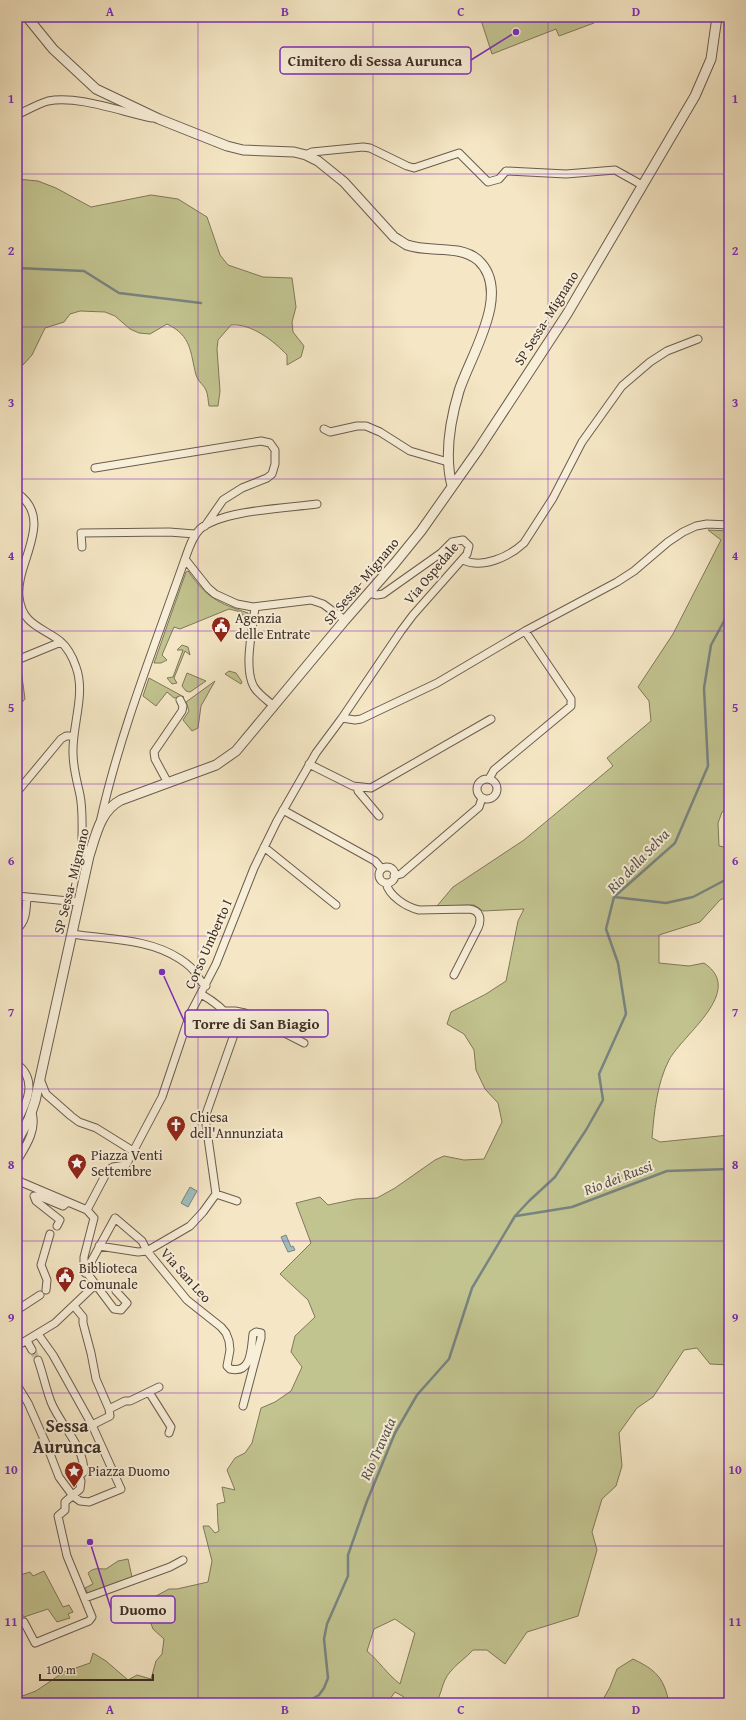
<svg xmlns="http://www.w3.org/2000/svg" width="746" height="1720" font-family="'Gentium Book Plus',serif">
	<rect width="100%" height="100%" fill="#f5e7c5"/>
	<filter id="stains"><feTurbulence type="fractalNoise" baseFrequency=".005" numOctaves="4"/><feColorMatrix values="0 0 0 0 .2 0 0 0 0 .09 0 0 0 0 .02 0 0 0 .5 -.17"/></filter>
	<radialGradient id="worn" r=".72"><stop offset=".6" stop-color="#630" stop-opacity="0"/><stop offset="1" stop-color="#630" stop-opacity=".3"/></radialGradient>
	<path fill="#c2c490" stroke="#80785b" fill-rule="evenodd" d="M480 17H591L594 23 559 36 556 29 492 54Z
		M17 179 38 181 56 188 91 207 151 195 178 199 207 217 220 255 228 265 263 277 292 278 296 307 292 322 293 332 304 346 301 357 287 365V355C274 341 251 323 231 325L218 340 217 349 220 391 218 406H209C208 401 208 394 206 390 203 384 199 383 196 375 190 352 192 336 167 324L150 334 139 333 130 329 115 316 105 312 80 311 70 314 64 322 45 328 32 355 23 365 17 353Z
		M708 530 729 531V808L722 812 718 823 719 846 729 848V896L720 900 700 922 659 935V963L689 966 704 963C746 991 683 1034 669 1060 657 1083 654 1113 652 1138L660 1142 729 1135V1365L710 1364 697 1348 684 1350 653 1397 637 1408 619 1433 622 1466 616 1486 602 1499 592 1532 597 1550 578 1616 527 1632 505 1664 487 1650H473C466 1658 456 1664 450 1672 442 1681 442 1693 436 1703H403L404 1697 395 1692 387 1703H17V1698L36 1691 64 1672 90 1663 93 1653 106 1661 128 1680 137 1675 151 1679 156 1661 162 1654 164 1639 153 1629 143 1603 169 1589H177L208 1582 212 1561 203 1526H209L215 1533 219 1531C217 1521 218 1514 217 1504L225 1502 222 1487 235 1490 227 1470 235 1458 245 1453 252 1443 261 1408 275 1402 291 1391 302 1367 291 1352 295 1336 315 1317 308 1300 280 1274 311 1243 296 1203 320 1197 328 1205 356 1199 377 1198 395 1188 435 1160 444 1156 464 1160 484 1159 502 1122 498 1103 485 1089 476 1070 474 1050 464 1034 447 1024 451 1012 486 994 506 981 518 921 524 909 483 911 474 905 437 906 453 887 524 840 613 766 607 758 651 721 649 701 638 687 673 634 721 540ZM395 1619 415 1633 400 1684C387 1674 379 1661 367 1651L374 1629Z
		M188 571C207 598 218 603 248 613V625L241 612 229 609 180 629 174 627 162 655 167 660 161 663H154L186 572Z
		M182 645 188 647 190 655 185 651 174 678 177 683 172 684 167 678 173 677 183 650H177Z
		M17 669H21L25 699 17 708Z
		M229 671 236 673 242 682 241 684 225 674Z
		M187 673 206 681 190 692 186 691 182 686Z
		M149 678 184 697 174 698 167 692 156 706 143 696Z
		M215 681 201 706 198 728 192 731 183 720 189 711 186 702Z
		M128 1559 132 1577 88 1594 85 1588 93 1584 88 1573C94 1567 99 1569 106 1569L118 1561Z
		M44 1571 63 1607 69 1605 73 1612 68 1614 70 1618 57 1622 48 1609 24 1617 17 1607V1576L30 1572 33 1576Z
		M633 1659C656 1670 664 1678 669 1703H601L610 1687 617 1669Z"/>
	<path fill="#a0bebe" stroke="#788481" d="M190 1187 197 1191 188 1207 181 1203Z
		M286 1235 291 1247 293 1246 295 1250 288 1252 281 1237Z"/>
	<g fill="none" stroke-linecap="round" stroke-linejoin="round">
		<path stroke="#788481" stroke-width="2.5" d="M17 268 84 271 119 293 201 303
			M614 897 666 903 693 897 729 878
			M516 1216 572 1207 667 1171 729 1169
			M270 1703H272
			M305 1703 319 1695 324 1688 328 1678 324 1639 327 1624 348 1576V1555L367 1501 395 1433 417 1395 449 1359 472 1288 515 1216 529 1201 555 1177 586 1130 603 1100 599 1074 626 1014 618 963 606 929 614 897 675 843 708 766 704 688 711 645 729 612"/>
		<path stroke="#d0c2a5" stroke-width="7" stroke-dasharray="7 3.5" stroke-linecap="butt" d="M32 1350 38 1360"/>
		<defs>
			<path id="minor" d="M17 115C27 110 38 104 48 101 78 95 122 112 152 118
				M306 155 312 152 363 147 370 148 407 166 414 168 459 153 488 182 499 179 506 171 566 174 615 170 642 185
				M324 429 330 432 357 426H366L380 432 410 451 448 462
				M95 468 261 441 270 443 275 450V464L272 474 267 478 242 488 223 500 205 526
				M17 493C56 520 15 563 19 597 22 625 42 627 60 641 68 648 73 658 76 667 86 694 72 725 73 753 73 768 77 781 80 795 83 810 82 826 82 840L84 848 89 856
				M82 547 81 533 169 532 195 534
				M185 559 208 588 215 594 237 604 253 607 311 600 323 604 345 620
				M463 560C482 569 509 557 524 543L553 498 582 442 622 386 650 362 667 351 698 339
				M255 607C253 628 243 668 254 687 259 695 267 700 274 706
				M17 660 61 642
				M342 718 355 720 361 719 437 683 525 631 617 582 634 571 668 542 683 532 696 526 707 524 729 525
				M309 764 353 786 371 788 491 719
				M477 789a10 10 0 1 1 20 0a10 10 0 1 1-20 0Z
				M489 779 494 770 571 706V699L525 631
				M168 783 155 759 154 752 182 711 183 706 180 700
				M357 787 358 791 379 816
				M17 792 61 739 66 736H73
				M283 810 375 861 382 869
				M101 818C121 730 155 645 185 559 189 548 192 537 200 529 222 510 288 508 317 504
				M264 847 336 905
				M379 875a8 8 0 1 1 16 0a8 8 0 1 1-16 0Z
				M394 876 401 874 479 807 482 798
				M386 883C389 896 406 907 419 910L469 909C480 910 482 919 478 928L454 975
				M17 896 79 902
				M17 929C27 920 26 909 27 897
				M72 934C109 940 148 938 180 959 186 963 193 968 196 974 200 979 200 982 206 986
				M225 1011H235L245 1013 304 1043
				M17 1064C38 1080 27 1103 17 1122
				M40 1079 46 1094 71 1116 79 1122 96 1128 133 1151
				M17 1161C26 1146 37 1130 32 1113
				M17 1177 21 1182 87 1210
				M216 1194 237 1201
				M57 1226 60 1220 36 1201 34 1196H39L63 1206 68 1202
				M99 1246 138 1252 147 1251 190 1226 203 1212 216 1194 205 1117 236 1029C230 1013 215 1002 201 994
				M85 1273 115 1218 142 1241 147 1251 187 1300 221 1327 226 1333 229 1341 230 1350 227 1366 230 1369C252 1374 251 1349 253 1334L256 1332 261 1333V1338L243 1406
				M46 1290 47 1280 41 1265 50 1234
				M116 1291 127 1303 121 1310 114 1309 84 1269V1257L94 1218 87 1210 108 1170 113 1167 126 1165 162 1097 190 1014 216 964 254 868 277 821 316 753 342 718 401 631 413 615 467 554 469 546 463 540 452 542 441 553 383 594 377 595 368 593
				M74 1306 83 1317V1323L91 1353 96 1379 109 1409
				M17 1310 40 1295
				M27 1341 32 1350
				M17 1346 55 1323 95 1285
				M17 1385 28 1403 47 1446 59 1477 73 1496 80 1501 89 1502 121 1489 92 1425 53 1355 38 1334
				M149 1392 171 1427 169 1433
				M92 1425 110 1416 109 1409 125 1401H130L159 1387
				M85 1598 170 1567 183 1560
				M17 1625 24 1622 35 1643 89 1621 92 1617 67 1556 58 1516 65 1510V1502L80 1489 81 1481 79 1476 84 1472C84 1445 60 1425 51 1402 46 1389 43 1374 38 1360"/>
			<path id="tertiary" d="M27 17 53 49 96 89 159 119 227 146 243 150 294 152 306 155 318 161 344 182 394 237C398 239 403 243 407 245 429 253 459 244 478 260 513 292 470 356 459 391 450 421 444 455 452 486
				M17 1141 29 1119 35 1101 89 856C96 835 100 811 121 800L216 765 236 751 345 620 395 563 421 531 478 450 567 314 695 96 711 59 717 17"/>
		</defs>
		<use href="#minor" stroke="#6b5c4e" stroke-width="9"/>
		<use href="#tertiary" stroke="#6b5c4e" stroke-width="11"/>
		<use href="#minor" stroke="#f8efd9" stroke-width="7"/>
		<use href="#tertiary" stroke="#f8efd9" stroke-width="9"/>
	</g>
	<path fill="none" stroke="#7b2cbf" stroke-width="1" stroke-opacity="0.55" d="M198 17V1703M373 17V1703M548 17V1703M17 174H729M17 327H729M17 479H729M17 631H729M17 784H729M17 936H729M17 1089H729M17 1241H729M17 1393H729M17 1546H729"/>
	<defs>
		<symbol id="civic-pin" viewBox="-11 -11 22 30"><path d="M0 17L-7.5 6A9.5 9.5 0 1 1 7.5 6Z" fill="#8f2418" stroke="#f8efd9"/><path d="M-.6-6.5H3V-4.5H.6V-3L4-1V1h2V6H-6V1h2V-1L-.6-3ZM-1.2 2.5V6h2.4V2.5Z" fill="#fff"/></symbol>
		<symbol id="church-pin" viewBox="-11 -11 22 30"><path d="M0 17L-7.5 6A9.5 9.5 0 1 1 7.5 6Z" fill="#8f2418" stroke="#f8efd9"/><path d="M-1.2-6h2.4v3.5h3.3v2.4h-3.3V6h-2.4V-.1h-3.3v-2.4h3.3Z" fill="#fff"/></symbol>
		<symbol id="sight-pin" viewBox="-11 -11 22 30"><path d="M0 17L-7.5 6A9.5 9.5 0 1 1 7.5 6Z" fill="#8f2418" stroke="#f8efd9"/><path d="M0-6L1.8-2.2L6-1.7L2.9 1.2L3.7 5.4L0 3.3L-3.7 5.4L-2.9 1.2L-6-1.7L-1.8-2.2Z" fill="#fff"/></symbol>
	</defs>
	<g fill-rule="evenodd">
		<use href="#civic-pin" x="210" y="615" width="22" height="30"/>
		<use href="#church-pin" x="165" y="1114" width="22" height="30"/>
		<use href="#sight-pin" x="66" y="1152" width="22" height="30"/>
		<use href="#civic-pin" x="54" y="1265" width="22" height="30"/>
		<use href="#sight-pin" x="63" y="1460" width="22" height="30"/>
	</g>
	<g text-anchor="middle" stroke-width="4" stroke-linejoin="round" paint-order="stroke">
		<g font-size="14" fill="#3d2d26" stroke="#f8efd9">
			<text transform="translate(546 318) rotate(-58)" y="5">SP Sessa- Mignano</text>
			<text transform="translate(431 573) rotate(-50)" y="5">Via Ospedale</text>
			<text transform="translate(361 581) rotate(-50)" y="5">SP Sessa- Mignano</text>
			<text transform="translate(71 881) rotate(-76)" y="5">SP Sessa- Mignano</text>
			<text transform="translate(208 944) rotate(-66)" y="5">Corso Umberto I</text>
			<text transform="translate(186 1275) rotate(48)" y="5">Via San Leo</text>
		</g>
		<g font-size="14" fill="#3d2d26" stroke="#f8efd9" text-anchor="start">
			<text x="235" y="623">Agenzia<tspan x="235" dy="16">delle Entrate</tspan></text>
			<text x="190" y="1122">Chiesa<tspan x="190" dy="16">dell'Annunziata</tspan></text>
			<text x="91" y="1160">Piazza Venti<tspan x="91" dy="16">Settembre</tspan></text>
			<text x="79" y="1273">Biblioteca<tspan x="79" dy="16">Comunale</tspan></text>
			<text x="88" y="1476">Piazza Duomo</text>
		</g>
		<g font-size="15" font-style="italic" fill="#56514c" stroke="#f8efd9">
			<text transform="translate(638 861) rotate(-46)" y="5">Rio della Selva</text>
			<text transform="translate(618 1178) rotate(-21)" y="5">Rio dei Russi</text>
			<text transform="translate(378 1449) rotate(-66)" y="5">Rio Travata</text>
		</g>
		<g font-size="18" font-weight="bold" fill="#3d2d26" stroke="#f8efd9">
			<text x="67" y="1432">Sessa<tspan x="67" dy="21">Aurunca</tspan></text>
		</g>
	</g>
	<path fill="none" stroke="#7b2cbf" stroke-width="1.5" d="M516 32L471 60M162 972L185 1023M90 1542L111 1609"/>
	<g fill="#7b2cbf" stroke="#f8efd9" stroke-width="1.5">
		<circle cx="516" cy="32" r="4"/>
		<circle cx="162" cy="972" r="4"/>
		<circle cx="90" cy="1542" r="4"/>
	</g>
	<g fill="#f8efd9" stroke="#7b2cbf" stroke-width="1.5">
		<rect x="280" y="47" width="191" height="27" rx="4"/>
		<rect x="185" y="1010" width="143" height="27" rx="4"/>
		<rect x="111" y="1596" width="64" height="27" rx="4"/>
	</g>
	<g font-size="15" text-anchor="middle" font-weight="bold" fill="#3d2d26">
		<text x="375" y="66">Cimitero di Sessa Aurunca</text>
		<text x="256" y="1029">Torre di San Biagio</text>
		<text x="143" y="1615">Duomo</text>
	</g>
	<rect width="746" height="1720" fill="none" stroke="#f5e7c5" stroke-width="44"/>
	<path d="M40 1674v6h113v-6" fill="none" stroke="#3d2d26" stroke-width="2"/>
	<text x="46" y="1674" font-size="12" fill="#3d2d26" stroke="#f8efd9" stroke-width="3" paint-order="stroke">100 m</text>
	<rect x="22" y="22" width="702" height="1676" fill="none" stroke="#7b2cbf" stroke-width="1.5"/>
	<g font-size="13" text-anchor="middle" font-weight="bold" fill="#7b2cbf">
		<text x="110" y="16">A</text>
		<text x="285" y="16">B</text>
		<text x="461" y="16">C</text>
		<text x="636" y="16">D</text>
		<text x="11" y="103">1</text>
		<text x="735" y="103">1</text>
		<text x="11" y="255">2</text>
		<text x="735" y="255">2</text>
		<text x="11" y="407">3</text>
		<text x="735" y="407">3</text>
		<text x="11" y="560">4</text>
		<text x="735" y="560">4</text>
		<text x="11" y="712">5</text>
		<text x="735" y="712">5</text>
		<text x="11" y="865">6</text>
		<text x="735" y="865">6</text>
		<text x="11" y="1017">7</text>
		<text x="735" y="1017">7</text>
		<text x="11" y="1169">8</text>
		<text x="735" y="1169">8</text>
		<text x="11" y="1322">9</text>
		<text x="735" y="1322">9</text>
		<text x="11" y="1474">10</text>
		<text x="735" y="1474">10</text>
		<text x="11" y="1626">11</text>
		<text x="735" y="1626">11</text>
		<text x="110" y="1714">A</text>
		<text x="285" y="1714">B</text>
		<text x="461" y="1714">C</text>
		<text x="636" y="1714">D</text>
	</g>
	<rect width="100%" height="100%" filter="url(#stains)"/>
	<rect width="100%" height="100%" fill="url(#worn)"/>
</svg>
